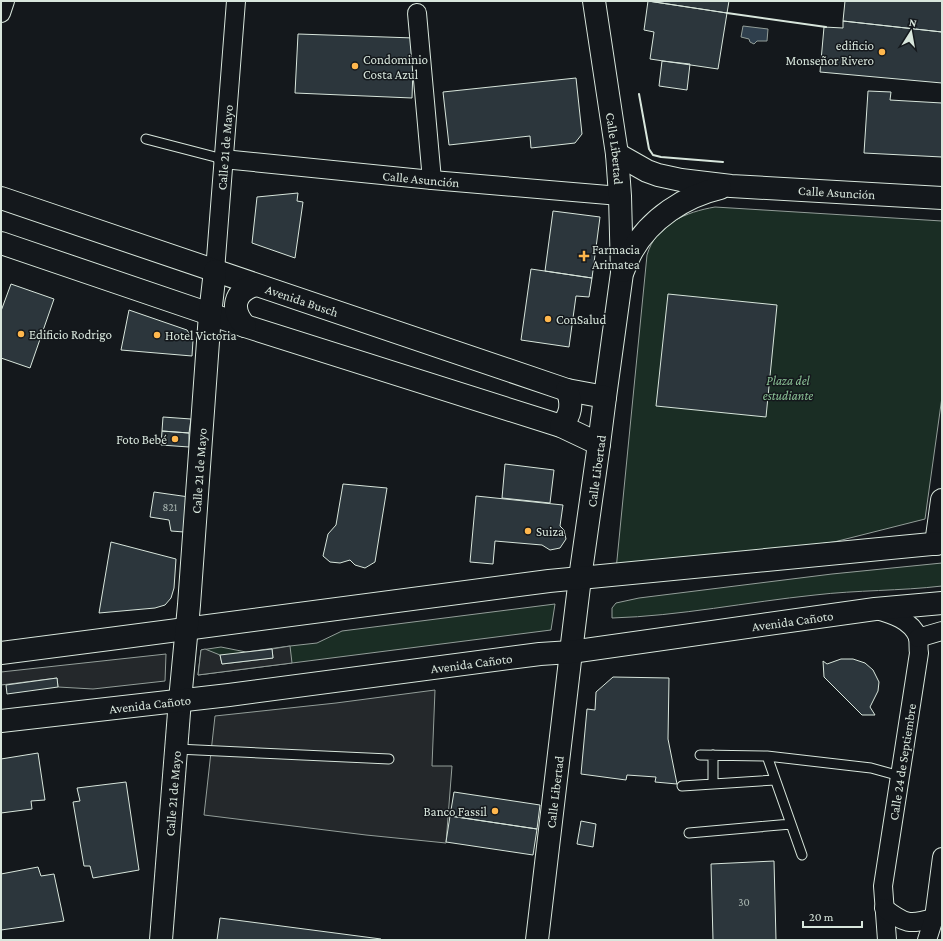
<svg xmlns="http://www.w3.org/2000/svg" width="943" height="941" font-family="'Crimson Pro',serif">
	<rect width="100%" height="100%" fill="#14181c"/>
	<path fill="#1a2d24" stroke="#939e99" d="M715 207 942 221V397L925 519 834 542 616 570 647 255C656 224 686 212 715 207Z
		M942 563V586C900 591 857 590 815 595 747 602 680 616 612 618V608L616 603 639 598 832 574Z
		M555 604 551 630 198 675 201 650 221 647 246 652 290 646 317 643 342 631Z"/>
	<path fill="#24282b" stroke="#939e99" d="M290 646 292 663 198 675 201 650 205 649 220 655 222 664 273 658 272 649Z
		M166 654 165 681 93 689 58 687 57 678 1 685V672Z
		M435 690 432 766H452L446 843 366 835 204 815 215 716 336 703Z"/>
	<path fill="#2f3f4d" stroke="#939e99" d="M743 26 768 29 767 41H757L754 44 750 42 749 39 741 37Z"/>
	<path fill="#2c363c" stroke="#d8e6dc" d="M648 1 727 13 718 69 650 59 654 32 644 30Z
		M648 1H729L727 13Z
		M845 1H942V32L843 21Z
		M843 21 942 32V83L820 72 824 27 843 28Z
		M298 34 414 38 412 98 295 93Z
		M662 61 690 64 687 90 659 86Z
		M576 78 582 134 575 143 531 148 530 136 449 145 443 92Z
		M868 91 891 92 890 100 942 103V157L864 153Z
		M298 193 297 201 303 202 295 258 252 243 257 197Z
		M553 211 600 217 592 278 545 271Z
		M531 269 592 278 589 297 576 296 569 347 521 340Z
		M11 284 54 299 30 368 1 358V311Z
		M668 294 777 305 766 417 656 406Z
		M129 310 187 330 193 340 192 356 121 350Z
		M163 417 191 419 189 433 162 431Z
		M162 431 189 433V447L161 445Z
		M505 464 554 470 550 503 502 498Z
		M343 484 387 488 375 562 365 568 355 565 350 560 340 563 330 562 323 556 328 534 336 525Z
		M154 492 189 497 184 532 171 531 169 520 150 517Z
		M476 496 563 505 560 526 564 530 566 539 560 548 550 550 542 545 495 541 493 564 470 562Z
		M111 542 176 559 174 588 171 598 165 605 155 608 99 613Z
		M272 649 273 658 222 664 220 655Z
		M841 659H853L865 663 873 670 879 682 878 691 870 707 875 715H862L824 677 823 661 827 664Z
		M613 677 669 678 668 739 677 784 655 782 656 777 627 775 626 780 581 774 587 709 595 710 596 692Z
		M57 678 58 687 7 694 6 685Z
		M38 753 45 800 31 801 32 809 1 813V759Z
		M126 782 139 870 93 878 90 866H84L73 802 80 801 77 788Z
		M454 792 540 805 537 829 450 816Z
		M450 816 537 829 533 855 446 842Z
		M581 821 596 824 593 847 577 844Z
		M774 861 776 940H713L711 864Z
		M38 867 41 876 54 874 64 921 1 930V874Z
		M220 918 381 939 380 940H217Z"/>
	<g fill="none" stroke-linecap="round" stroke-linejoin="round">
		<defs>
			<path id="service" d="M146 139 223 159
				M177 749 389 759
				M700 755 767 756 871 768 900 776
				M713 755V784
				M767 756 802 855
				M682 786 775 780
				M689 833 791 824"/>
			<g id="minor">
				<path d="M1 13 5 1"/>
				<path d="M417 13 432 180"/>
				<path id="s1" d="M223 159 432 180 620 196"/>
				<path id="s2" d="M215 271 236 1"/>
				<path d="M876 610C892 614 911 620 918 637 919 641 918 648 919 653L883 886 887 940"/>
				<path d="M918 638 942 631"/>
				<path d="M884 908C905 924 909 925 934 918"/>
				<path d="M927 940 934 918 942 857"/>
			</g>
			<g id="tertiary">
				<path id="s3" d="M594 1 617 154 620 196 622 273 605 397"/>
				<path id="s4" d="M617 154 647 171 658 175 681 180 731 186 942 198"/>
				<path d="M623 271C626 264 628 258 632 251 650 219 685 196 720 188"/>
				<path id="s5" d="M161 940 180 700"/>
				<path id="s6" d="M537 940 571 652"/>
			</g>
			<g id="secondary">
				<path id="s7" d="M1 198 567 390 605 397 599 444 580 578 571 652"/>
				<path d="M1 243 245 326 561 426 599 444"/>
				<path d="M245 326C230 309 234 292 255 285"/>
				<path d="M561 426C571 415 573 404 567 390"/>
				<path d="M936 544 942 500"/>
				<path d="M1 653 117 638 549 581 942 543"/>
				<path id="s8" d="M180 700 189 605 210 314 215 271"/>
				<path id="s9" d="M1 721 229 695 540 654 571 652 875 609 942 603"/>
			</g>
		</defs>
		<use href="#service" stroke="#d8e6dc" stroke-width="11"/>
		<use href="#minor" stroke="#d8e6dc" stroke-width="20"/>
		<use href="#tertiary" stroke="#d8e6dc" stroke-width="24"/>
		<use href="#secondary" stroke="#d8e6dc" stroke-width="24"/>
		<use href="#service" stroke="#14181c" stroke-width="9"/>
		<use href="#minor" stroke="#14181c" stroke-width="18"/>
		<use href="#tertiary" stroke="#14181c" stroke-width="22"/>
		<use href="#secondary" stroke="#14181c" stroke-width="22"/>
		<path stroke="#d8e6dc" stroke-width="2" d="M727 13 826 27
			M639 94 649 149 653 155 661 157 723 162"/>
	</g>
	<g fill="#ffb74d" stroke="#14181c" stroke-width="1.5">
		<circle cx="882" cy="52" r="4"/>
		<circle cx="355" cy="66" r="4"/>
		<path d="M582 250h4v4h4v4h-4v4h-4v-4h-4v-4h4z"/>
		<circle cx="548" cy="319" r="4"/>
		<circle cx="21" cy="334" r="4"/>
		<circle cx="157" cy="335" r="4"/>
		<circle cx="175" cy="439" r="4"/>
		<circle cx="528" cy="531" r="4"/>
		<circle cx="495" cy="811" r="4"/>
	</g>
	<g text-anchor="middle" stroke-width="3" stroke-linejoin="round" paint-order="stroke">
		<g font-size="11" fill="#adbab4">
			<text x="170" y="511">821</text>
			<text x="744" y="906">30</text>
		</g>
		<g font-size="13" fill="#d8e6dc" stroke="#14181c" text-anchor="start">
			<text x="874" y="50" text-anchor="end">edificio<tspan x="874" dy="15">Monseñor Rivero</tspan></text>
			<text x="363" y="64">Condominio<tspan x="363" dy="15">Costa Azul</tspan></text>
			<text x="592" y="254">Farmacia<tspan x="592" dy="15">Arimatea</tspan></text>
			<text x="556" y="324">ConSalud</text>
			<text x="29" y="339">Edificio Rodrigo</text>
			<text x="165" y="340">Hotel Victoria</text>
			<text x="167" y="444" text-anchor="end">Foto Bebé</text>
			<text x="536" y="536">Suiza</text>
			<text x="487" y="816" text-anchor="end">Banco Fassil</text>
		</g>
		<g font-size="13" fill="#d8e6dc" stroke="#14181c">
			<text dy="5" stroke="none"><textPath href="#s2" startOffset="124">Calle 21 de Mayo</textPath></text>
			<text dy="5" stroke="none"><textPath href="#s3" startOffset="149">Calle Libertad</textPath></text>
			<text dy="5" stroke="none"><textPath href="#s1" startOffset="199">Calle Asunción</textPath></text>
			<text dy="5" stroke="none"><textPath href="#s4" startOffset="226">Calle Asunción</textPath></text>
			<text dy="5" stroke="none"><textPath href="#s7" startOffset="318">Avenida Busch</textPath></text>
			<text dy="5" stroke="none"><textPath href="#s8" startOffset="230">Calle 21 de Mayo</textPath></text>
			<text transform="translate(596 471) rotate(-82)" y="5">Calle Libertad</text>
			<text dy="5" stroke="none"><textPath href="#s9" startOffset="798">Avenida Cañoto</textPath></text>
			<text dy="5" stroke="none"><textPath href="#s9" startOffset="474">Avenida Cañoto</textPath></text>
			<text dy="5" stroke="none"><textPath href="#s9" startOffset="150">Avenida Cañoto</textPath></text>
			<text transform="translate(902 762) rotate(-81)" y="5">Calle 24 de Septiembre</text>
			<text dy="5" stroke="none"><textPath href="#s6" startOffset="149">Calle Libertad</textPath></text>
			<text dy="5" stroke="none"><textPath href="#s5" startOffset="147">Calle 21 de Mayo</textPath></text>
		</g>
		<g font-size="13" font-style="italic" fill="#8ac095" stroke="#14181c">
			<text x="788" y="385">Plaza del<tspan x="788" dy="15">estudiante</tspan></text>
		</g>
	</g>
	<rect width="943" height="941" fill="none" stroke="#d8e6dc" stroke-width="4"/>
	<g transform="translate(911 32) rotate(11)" stroke="#14181c" stroke-width="3" paint-order="stroke">
	<path d="M0-3L7 15L0 10L-7 15Z" fill="#d8e6dc"/>
	<text y="-6" font-size="11" font-weight="bold" text-anchor="middle" fill="#d8e6dc">N</text>
	</g>
	<path d="M803 921v6h59v-6" fill="none" stroke="#d8e6dc" stroke-width="2"/>
	<text x="809" y="921" font-size="12" fill="#d8e6dc" stroke="#14181c" stroke-width="3" paint-order="stroke">20 m</text>
</svg>
